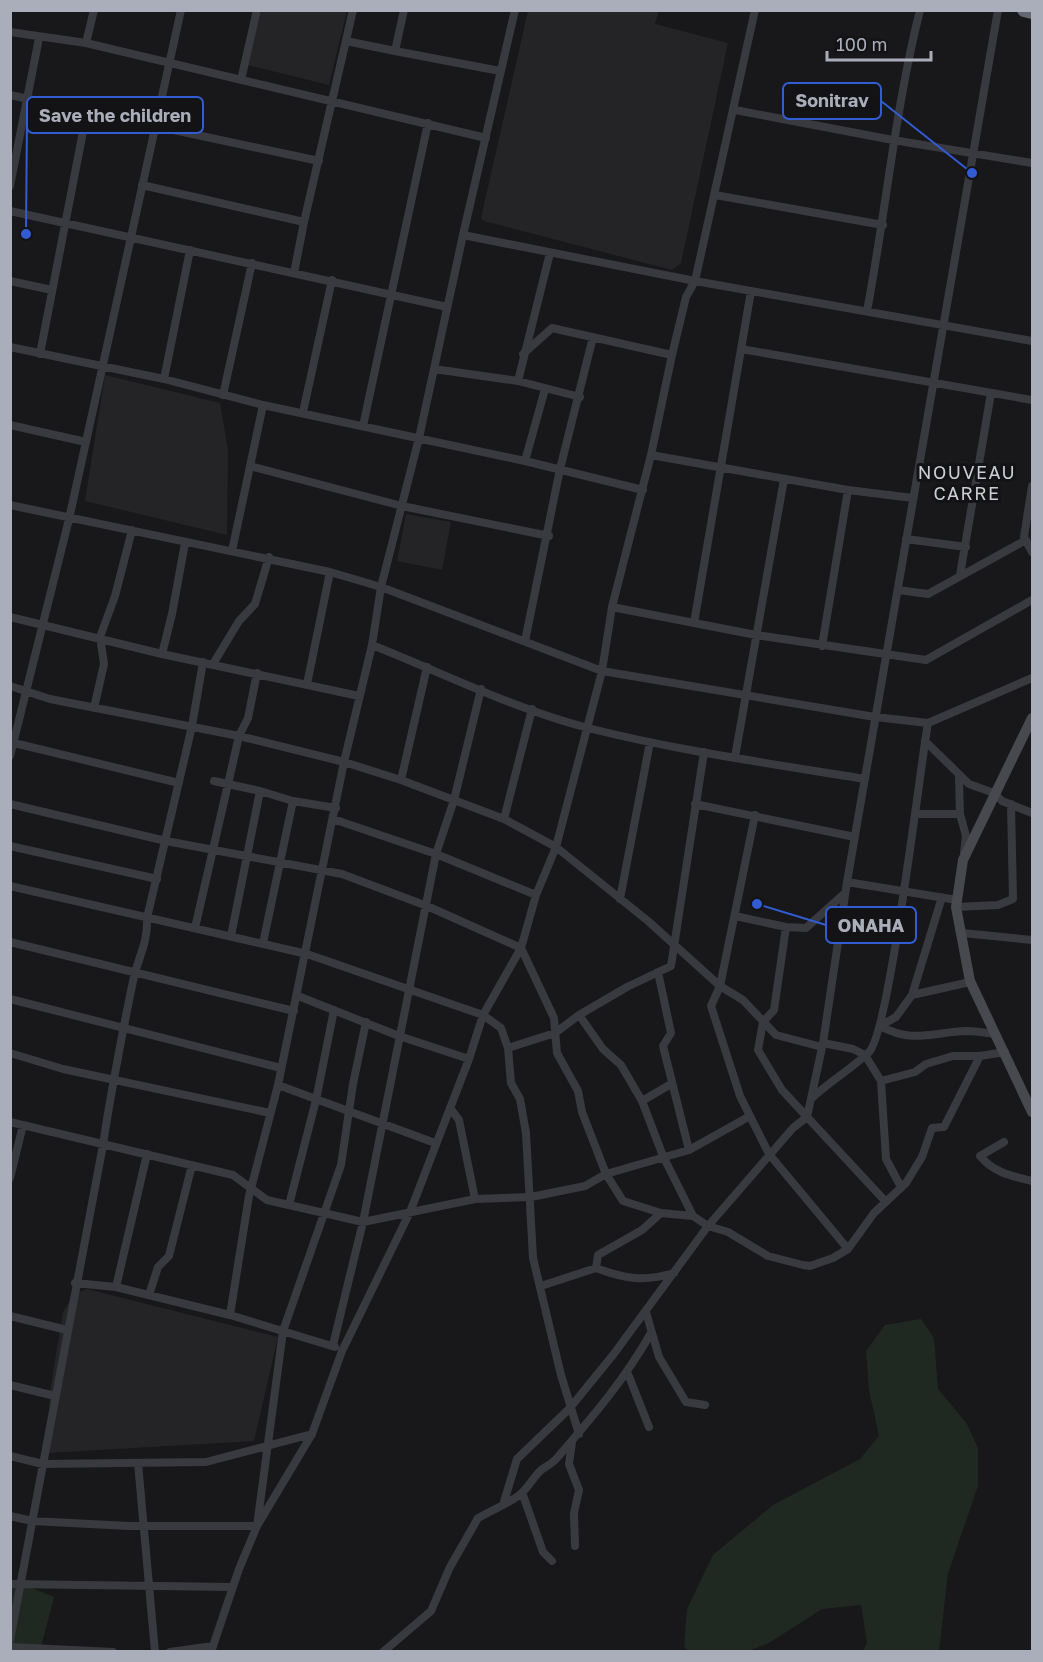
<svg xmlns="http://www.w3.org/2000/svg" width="1043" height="1662" font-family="'Golos Text',sans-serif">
	<rect width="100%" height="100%" fill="#18181a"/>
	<path fill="#242427" d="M261 11H347L329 85 248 65Z
		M528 11H659L655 24 728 43 681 263 672 270 484 221 481 218Z
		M105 375 220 403 228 451 227 535 85 501Z
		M406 514 451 522 442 570 397 561Z
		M87 1289 278 1337 254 1441 47 1453 50 1391 63 1312 74 1294Z"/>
	<path fill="#1f2921" d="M921 1319 934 1338 938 1389 967 1424 978 1448V1486L948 1573 939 1651H863L867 1643 861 1605 822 1609 769 1643 748 1651H689L684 1647 687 1609 713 1555 773 1505 860 1459 879 1436 869 1390 866 1351 885 1325Z
		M10 1579 54 1597 40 1651H11Z"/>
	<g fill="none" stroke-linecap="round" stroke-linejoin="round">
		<path stroke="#393a3f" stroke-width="8" d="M515 10 463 235 695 281 1032 341
			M10 32 86 43 486 138
			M346 41 395 51 404 10
			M86 43 94 10
			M395 51 500 71
			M241 80 257 10
			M10 95 319 161
			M735 110 893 140 1032 163
			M142 185 304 222 294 273
			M10 186 39 38
			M715 195 883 225
			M10 211 447 307
			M304 222 353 10
			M10 281 52 290
			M867 311C886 211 895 109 920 10
			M10 347 164 379 263 405 525 461 643 490
			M741 349 1032 400
			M40 354 87 111
			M523 354 552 328 672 355
			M434 369 518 381 580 397
			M164 379 190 250
			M518 381 550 253
			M223 395 252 263
			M303 412 332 280
			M10 425 86 442
			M363 426 428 123
			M651 455 848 490 913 498
			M525 461 545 389
			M250 466 402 506 549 536
			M1032 486 1024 537 1032 552
			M10 505 330 572 381 587 602 671 875 717 928 723 1032 678
			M906 539 966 547
			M232 551 263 405
			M960 575 991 393
			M898 590 928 594 1026 540
			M612 607 756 635 926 660 1032 600
			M10 617 162 654 359 696
			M694 623 751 291
			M525 641 560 469 593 337
			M372 645C443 673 514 709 588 728 679 751 773 764 865 779
			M822 646 848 490
			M162 654 172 614 185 543
			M213 664 239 621 255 604 269 557
			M307 684 330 572
			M10 686 50 699 239 736 344 762 401 780 504 819 556 847 648 921 720 986 743 1000 776 1035 822 1047
			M94 708 104 664 100 637 115 596 132 530
			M925 741 969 784 994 793 1002 801 1032 813
			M10 742 179 783
			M10 756 69 519 181 10
			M735 757 784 479
			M959 777 960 814 966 836 964 852
			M401 780 427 667
			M214 781 260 791 293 801 336 808
			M10 804 166 841 342 874 427 906 521 948 554 1018 557 1053 578 1091 582 1112 606 1174 623 1201 661 1213
			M695 804 855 837
			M915 814H960
			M755 815 720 986 711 1006 740 1096 769 1154 848 1249 874 1213 906 1183 922 1157 932 1128 944 1127 980 1056
			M333 819 436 854 536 895
			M504 819 532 709
			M10 846 157 879
			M847 882 957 900
			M10 886 307 954 483 1015 501 1028 508 1048 511 1083 520 1099 526 1133 533 1258 561 1375 579 1434
			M620 899 650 742
			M956 907 998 905 1013 899 1011 804
			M735 916 786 927 806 928 845 893
			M786 927 774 1010 763 1022 758 1050 782 1090 886 1202
			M195 928 239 736 248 718 257 673
			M962 933 1032 940
			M231 936 260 791
			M10 942 294 1011
			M263 943 293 801
			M658 972 671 1033 663 1046 689 1150
			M912 995 970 982
			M298 996 399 1036 469 1059
			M10 999 281 1068
			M579 1015 603 1049 621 1065 642 1101 663 1156 693 1216
			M880 1026 896 1017 912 995 942 897
			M880 1026C913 1044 932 1032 967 1031 976 1031 986 1033 995 1034
			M823 1043 853 1049 865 1055 881 1081 915 1072 926 1064 953 1056H980L1005 1052
			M508 1048 555 1033 579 1015 627 987 671 966 704 752
			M10 1053 63 1069 270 1113
			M881 1081 886 1159 901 1187
			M278 1085 435 1143
			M812 1098C829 1082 854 1067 869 1052 889 1034 920 768 928 723
			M642 1101 671 1084
			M450 1108 459 1120 475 1199
			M10 1122 233 1175 267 1200 363 1222 475 1199 531 1197 585 1186 606 1174 689 1150 750 1116
			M1004 1142 980 1156C994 1173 1012 1176 1032 1181
			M10 1178 23 1125
			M289 1205 316 1100 334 1010
			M596 1268C625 1279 645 1282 674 1273
			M75 1283 116 1287 230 1315 335 1347
			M541 1286 596 1268 598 1255 642 1230 661 1213 693 1216 708 1226 728 1232 768 1256 803 1265 810 1266 833 1258 848 1249
			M116 1287 147 1154
			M149 1295 158 1267 169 1256 192 1165
			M646 1312 659 1357 686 1402 705 1405
			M230 1315 249 1196 278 1085 344 762 372 645 381 587 419 438 463 235
			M10 1316 67 1330
			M333 1345 363 1222 436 854 454 800 481 689
			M628 1374 649 1427
			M10 1385 55 1396
			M572 1442 569 1464 579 1490 574 1513 575 1546
			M10 1456 43 1464 206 1462 312 1434
			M138 1463 155 1652
			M523 1495 543 1552 552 1561
			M503 1505C526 1493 523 1491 539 1472 544 1467 552 1464 557 1458 593 1416 623 1382 651 1333
			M10 1516 32 1521 129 1526H257L312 1434 342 1351 410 1212 469 1059 483 1015 521 948 536 895 556 847 602 671 612 607 651 455 672 355 686 297 695 281 755 10
			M10 1584 232 1587
			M10 1640 103 1145C111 1090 122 1035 133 981 138 957 148 944 147 918L192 726 203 662
			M10 1647 113 1652
			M170 1652 213 1646
			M211 1652 239 1569 257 1526 283 1331 341 1165 353 1084 366 1022
			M383 1652 431 1611 450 1567 478 1518 503 1505 517 1459 569 1409 613 1355 708 1226 793 1128 807 1117 823 1043 847 882 998 10"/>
		<path stroke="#47494f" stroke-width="10" d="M1032 718 963 860 956 907 970 981 1032 1112"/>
		<path stroke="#646771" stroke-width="14" d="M1024 10 1032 12"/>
	</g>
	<g text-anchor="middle" stroke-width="6" stroke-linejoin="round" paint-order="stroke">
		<g font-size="18" letter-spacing="1.5" fill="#cbced6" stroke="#131315">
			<text x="967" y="479">NOUVEAU<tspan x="967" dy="21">CARRE</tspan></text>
		</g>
	</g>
	<path fill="none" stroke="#325cd4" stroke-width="2" d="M972 173L881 101M26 234L27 115M757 904L826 925"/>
	<g fill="#325cd4" stroke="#131315" stroke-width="2">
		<circle cx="972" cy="173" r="6"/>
		<circle cx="26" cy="234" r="6"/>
		<circle cx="757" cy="904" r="6"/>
	</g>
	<g fill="#131315" stroke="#325cd4" stroke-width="2">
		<rect x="783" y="83" width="98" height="36" rx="6"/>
		<rect x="27" y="97" width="176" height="36" rx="6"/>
		<rect x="826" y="907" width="90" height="36" rx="6"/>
	</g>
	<g font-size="18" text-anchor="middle" font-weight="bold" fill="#aaaeba">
		<text x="832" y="107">Sonitrav</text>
		<text x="115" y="122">Save the children</text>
		<text x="871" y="932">ONAHA</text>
	</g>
	<rect width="1043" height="1662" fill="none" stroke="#aaaeba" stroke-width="24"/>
	<path d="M827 51v9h104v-9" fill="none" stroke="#aaaeba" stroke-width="3"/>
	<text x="836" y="51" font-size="18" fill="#aaaeba" stroke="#131315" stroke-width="4.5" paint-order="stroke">100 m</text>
</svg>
